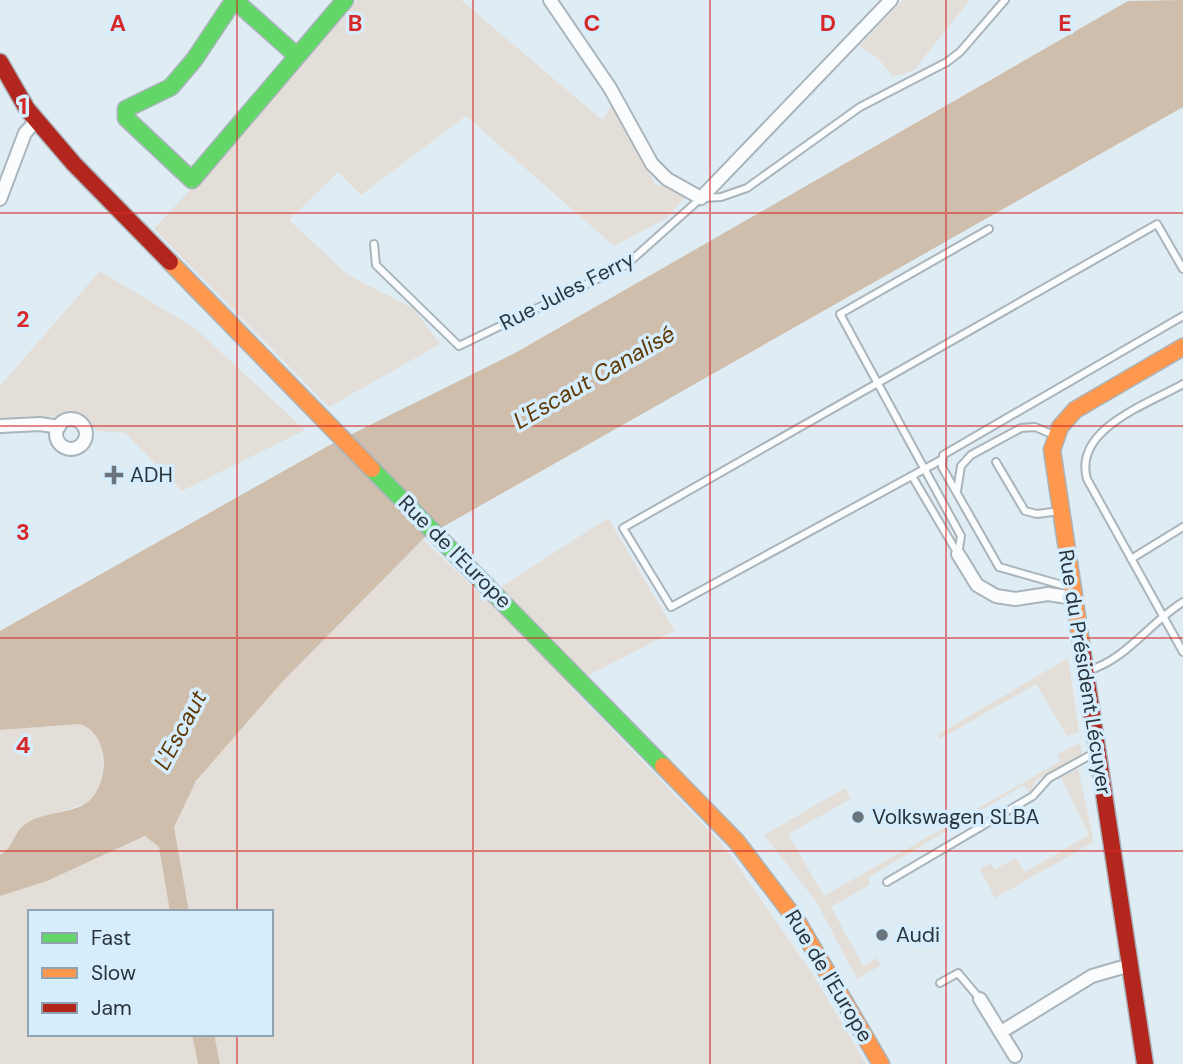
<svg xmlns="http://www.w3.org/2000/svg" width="1183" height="1064" font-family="'DM Sans',sans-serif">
	<rect width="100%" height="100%" fill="#dfecf4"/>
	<path fill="#e3dfd8" d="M357 0H461L602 120 612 107 655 184 687 195 667 218 614 246 466 116 361 195 338 172 289 220 348 275 414 309 440 344 329 407 154 229 258 116Z
		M903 0H970L914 70 893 77 878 58 859 46Z
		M100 271 196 329 305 430 182 491 125 433 97 431 82 417 69 416 0 419V386Z
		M608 518 675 631 569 685 723 845 814 976 866 1064H220L214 1034H271V912H189C184 892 173 846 174 828 180 771 375 587 423 539L484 598Z
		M1068 658 1079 732 1067 736 1036 684 940 739 937 735Z
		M81 724C107 733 104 763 101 787L87 803 48 816 0 855V730Z
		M1080 743 1083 755 1035 781 1030 793 1024 785 869 877V885L831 907 863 966 877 958 881 965 857 979 816 901 764 835 845 788 851 799 788 834 824 896 1061 761 1057 754Z
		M1078 769 1094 842 995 898 980 869 990 863 995 869 1016 858 1025 872 1089 835 1061 777Z
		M146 836 159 847 170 912H30V1034H192L198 1064H0V896L47 881Z"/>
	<path fill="#cfbeac" d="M1183 0V107L425 537 282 682 196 781 174 827 189 912H170L159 847 145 836 47 881 0 896V855C13 848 13 835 23 826 40 811 72 815 89 801 110 782 110 734 80 724L0 730V631L328 446 515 353 1128 1Z
		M192 1034H214L220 1064H198Z"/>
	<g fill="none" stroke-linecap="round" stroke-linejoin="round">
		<defs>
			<path id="lane" d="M374 244 376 265 459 346 626 265 701 198 721 197 747 188 860 107 947 62 960 52 1005 0
				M1183 384C1148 404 1073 429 1087 479L1183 652
				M941 460 671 607 623 528 1157 224 1183 269
				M996 462 1025 511 1037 514 1060 511
				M912 476 958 554
				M957 491 961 466 971 455 1021 428 1035 427 1054 435
				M958 554 961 536 840 314 989 229
				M1131 559 1183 527
				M1069 587 999 567 942 467 943 455 1183 316
				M1087 671C1126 660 1149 623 1183 602
				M887 882 1033 796 1049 778 1096 752
				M940 983 958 973 980 999"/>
			<path id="street" d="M550 0 610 88 652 164 667 179 701 198 891 0
				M0 199 25 133 36 121
				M56 434a15 15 0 1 1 30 0a15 15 0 1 1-30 0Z
				M0 426 40 424 59 427
				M958 554 977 585 996 596 1015 599 1048 594 1073 598
				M980 999 1015 1056
				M1001 1032 1092 976 1130 965"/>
			<path id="fast" d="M297 56 241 6 232 3 194 60 171 87 126 109V118L192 180 345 0
				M372 469 663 766"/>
			<path id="slow" d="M170 262 372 469
				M1082 649 1052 450 1060 427 1075 410 1183 347
				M663 766 737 842 797 921 881 1064"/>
			<path id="jam" d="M0 62 27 109 74 164 170 262
				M1082 649 1145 1064"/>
		</defs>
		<use href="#lane" stroke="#a9b4bb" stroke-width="10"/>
		<use href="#street" stroke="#a9b4bb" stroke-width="16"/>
		<use href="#fast" stroke="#a9b4bb" stroke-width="19"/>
		<use href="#slow" stroke="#a9b4bb" stroke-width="19"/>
		<use href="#jam" stroke="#a9b4bb" stroke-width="19"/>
		<use href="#lane" stroke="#fafcfd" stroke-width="6"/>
		<use href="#street" stroke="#fafcfd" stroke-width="12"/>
		<use href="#fast" stroke="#63d668" stroke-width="16"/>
		<use href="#slow" stroke="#ff974d" stroke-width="16"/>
		<use href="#jam" stroke="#b3261e" stroke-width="16"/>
	</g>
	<path fill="none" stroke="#d62828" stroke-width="2" stroke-opacity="0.55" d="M237 0V912M473 0V1064M710 0V1064M946 0V1064M0 213H1183M0 426H1183M0 638H1183M0 851H1183M237 1034V1064"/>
	<g fill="#69747c" stroke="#d6edfd" stroke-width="2.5">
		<path d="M110.5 464.5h7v7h7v7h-7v7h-7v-7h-7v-7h7z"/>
		<circle cx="858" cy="817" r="7"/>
		<circle cx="882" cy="935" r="7"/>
	</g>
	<g text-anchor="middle" stroke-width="7" stroke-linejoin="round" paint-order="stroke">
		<g font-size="21" fill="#29343c" stroke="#d6edfd">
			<text transform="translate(567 291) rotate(-27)" y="7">Rue Jules Ferry</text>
			<text transform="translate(455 552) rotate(45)" y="7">Rue de l'Europe</text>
			<text transform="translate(1085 672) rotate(81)" y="7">Rue du Président Lécuyer</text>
			<text transform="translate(829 976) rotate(59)" y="7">Rue de l'Europe</text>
		</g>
		<g font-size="21" fill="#29343c" stroke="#d6edfd" text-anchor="start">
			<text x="130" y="482">ADH</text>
			<text x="872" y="824">Volkswagen SLBA</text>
			<text x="896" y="942">Audi</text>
		</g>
		<g font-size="23" font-style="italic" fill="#603903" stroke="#d6edfd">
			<text transform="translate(594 377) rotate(-30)" y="8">L'Escaut Canalisé</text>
			<text transform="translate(180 730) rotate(-62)" y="8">L'Escaut</text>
		</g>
	</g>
	<g font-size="23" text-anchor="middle" font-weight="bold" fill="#d62828" stroke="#d6edfd" stroke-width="7" stroke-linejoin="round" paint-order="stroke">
		<text x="118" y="31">A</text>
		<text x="355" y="31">B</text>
		<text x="592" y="31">C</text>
		<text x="828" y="31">D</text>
		<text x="1065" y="31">E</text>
		<text x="23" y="114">1</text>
		<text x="23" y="327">2</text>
		<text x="23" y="540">3</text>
		<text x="23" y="753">4</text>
	</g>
	<rect x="28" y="910" width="245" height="126" fill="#d6edfd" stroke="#91a3b0" stroke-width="2"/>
	<rect x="42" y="933" width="35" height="10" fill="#63d668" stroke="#91a3b0" stroke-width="2"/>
	<text x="91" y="945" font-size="21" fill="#29343c">Fast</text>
	<rect x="42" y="968" width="35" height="10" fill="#ff974d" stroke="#91a3b0" stroke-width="2"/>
	<text x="91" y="980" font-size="21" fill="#29343c">Slow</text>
	<rect x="42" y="1003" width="35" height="10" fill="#b3261e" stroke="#91a3b0" stroke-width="2"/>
	<text x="91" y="1015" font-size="21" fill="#29343c">Jam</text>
</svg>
